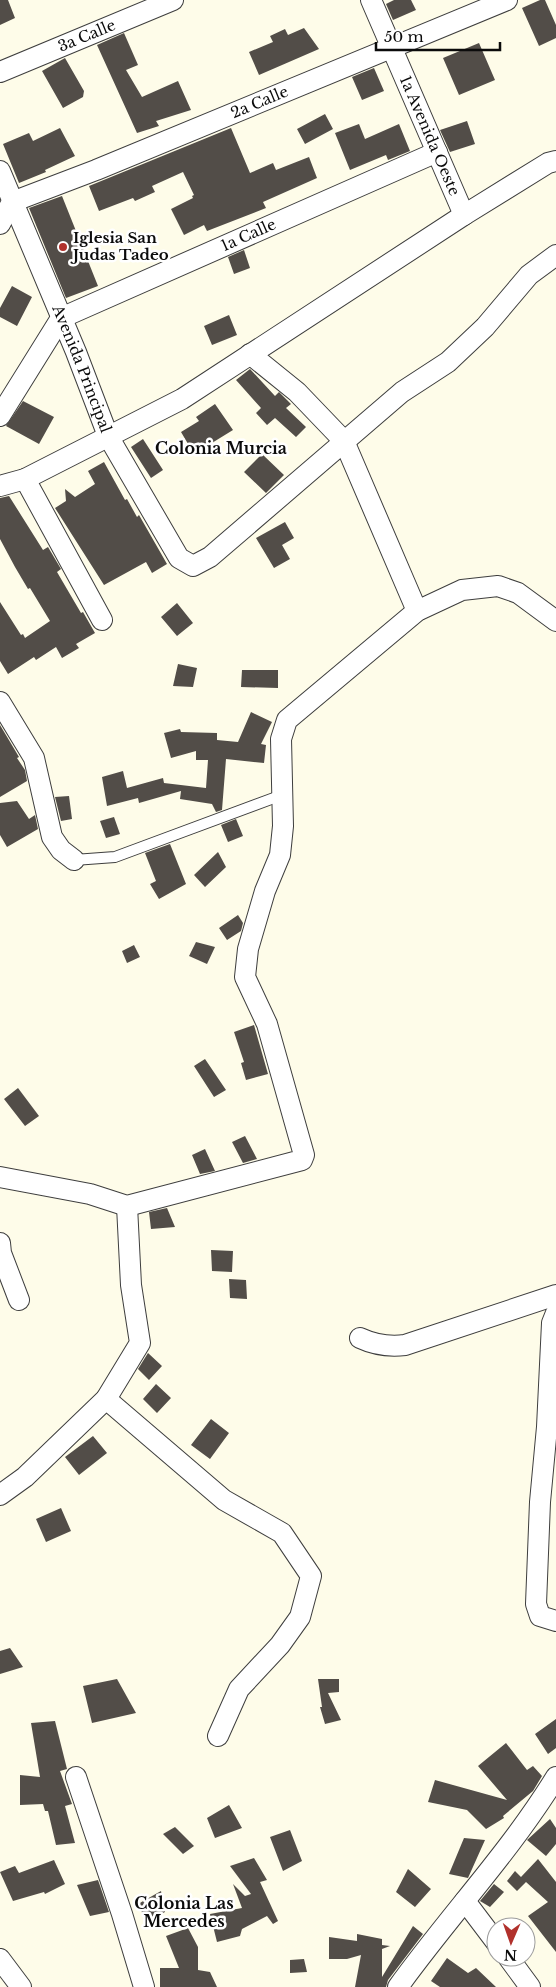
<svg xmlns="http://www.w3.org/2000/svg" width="556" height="1987" font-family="'Libre Baskerville',serif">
	<rect width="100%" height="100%" fill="#fefce9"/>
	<path fill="#524d48" d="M0 0H8L15 18 0 25Z
		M394 0H411L416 10 393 20 386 4Z
		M540 0H545L556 25V38L539 46 522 8Z
		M304 28 319 49 259 75 249 52 273 42 270 36 285 29 288 35Z
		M124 33 138 65 126 70 142 97 178 81 191 110 156 121 159 126 137 133 97 45Z
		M479 43 495 80 459 95 443 58Z
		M65 58 84 91 83 97 63 108 42 71Z
		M374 68 384 91 362 100 352 77Z
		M325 114 333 129 305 144 297 129Z
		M467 121 475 144 450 152 440 130Z
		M359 124 365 139 399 124 410 151 388 160 386 155 350 170 335 133Z
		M60 128 75 156 45 170 46 172 19 183 3 144 29 133 33 141Z
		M231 128 250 173 273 163 276 170 309 157 317 178 263 202 266 208 207 231 204 225 184 235 171 209 193 198 192 196 194 195 183 172 152 186 155 192 135 201 133 198 99 211 89 186Z
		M62 196 98 286 66 298 29 208Z
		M244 250 250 268 234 274 228 257Z
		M12 286 32 297 17 326 0 317V308Z
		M229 315 237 335 212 345 204 326Z
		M250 369 275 396 279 392 291 404 286 408 306 427 296 437 275 418 267 425 256 413 261 408 236 380Z
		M23 401 54 417 39 444 6 426Z
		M215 404 233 430 194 454 181 432 199 421 196 417Z
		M143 439 163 470 151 478 131 447Z
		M262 454 284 475 266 493 244 472Z
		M104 462 125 500 127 499 137 517 139 515 167 564 152 573 146 562 104 585 55 508 66 501 65 489 75 497 95 484 88 471Z
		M9 496 43 550 48 547 61 569 57 572 81 613 83 612 95 633 76 644 79 648 62 658 56 647 36 660 34 657 8 674 0 661V602L21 635 23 634 25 638 50 621 30 588 28 589 15 567 0 539V498Z
		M285 522 294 538 282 545 290 559 274 568 256 538Z
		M177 603 193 623 177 636 161 617Z
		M178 664 197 668 193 687 173 686Z
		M242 670H278V688L241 687Z
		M251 712 272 722 261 744 266 745 264 763 226 759 222 810 216 812 212 804 180 799 181 791 139 803 138 798 107 806 102 777 123 771 127 788 163 778 164 783 206 788 208 760H196V751L171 758 164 733 180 729 181 732 217 733V740L238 742Z
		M0 725 19 757 17 758 25 770 27 781 0 797Z
		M69 796 72 819 61 821 55 797Z
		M17 801 29 819 35 815 38 829 7 847 0 835V803Z
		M114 817 120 834 106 838 100 821Z
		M236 819 243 836 228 842 221 825Z
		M170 844 186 884 159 899 150 884 156 881 145 853Z
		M218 852 226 867 205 887 194 875Z
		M238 915 243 923 241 931 227 940 219 928Z
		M196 942 215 947 207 964 189 956Z
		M134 945 140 957 127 963 122 951Z
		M254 1025 268 1074 246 1080 241 1063 244 1062 234 1032Z
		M205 1059 226 1090 214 1097 194 1066Z
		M18 1088 39 1116 25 1126 4 1099Z
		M245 1136 257 1159 243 1163 232 1142Z
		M205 1149 215 1171 200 1174 192 1155Z
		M167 1208 175 1227 151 1229 149 1212Z
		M211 1250 233 1251 232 1272 212 1271Z
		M229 1279 246 1280 247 1299 230 1298Z
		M148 1353 162 1366 149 1380 138 1369Z
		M156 1384 171 1398 157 1413 143 1399Z
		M211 1419 229 1433 210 1459 191 1445Z
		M93 1436 107 1453 79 1475 65 1457Z
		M61 1508 71 1531 46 1542 36 1519Z
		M10 1648 23 1667 0 1674V1651Z
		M117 1679 136 1713 92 1723 83 1686Z
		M318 1679H339V1692L328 1693 341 1720 325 1724 320 1707H322Z
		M556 1719V1748L548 1754 535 1734Z
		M55 1721 67 1769 60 1771 72 1804 65 1806 75 1843 56 1845 48 1811H45L43 1804 20 1805V1775L40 1777 31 1723Z
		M506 1743 527 1770 533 1766 542 1776 533 1791 503 1816 504 1818 486 1829 467 1810 428 1802 435 1780 507 1800 478 1766Z
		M229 1805 242 1828 215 1838 207 1818Z
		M550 1819 556 1828V1844L546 1856 527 1840Z
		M175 1827 194 1846 183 1854 163 1834Z
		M290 1830 302 1861 283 1871 270 1837Z
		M464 1838 485 1840 468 1878 449 1874Z
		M254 1858 267 1880 260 1882 278 1921 273 1924 267 1916 242 1929 240 1936 217 1942 210 1914 242 1908 233 1884 245 1896 251 1894 230 1866Z
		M538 1859 556 1882V1952L528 1916 548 1902 526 1882 517 1891 507 1881 515 1871 521 1877Z
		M54 1860 65 1884 45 1894 44 1892 13 1901 0 1872 15 1866 19 1873Z
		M408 1869 431 1889 415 1907 396 1892Z
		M98 1880 109 1912 90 1916 77 1885Z
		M494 1884 504 1892 490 1907 480 1901Z
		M161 1891 165 1912 146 1921 138 1904Z
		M413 1926 423 1934 388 1980 386 1987H355L361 1955 347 1959H329V1937L357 1941V1934L382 1939V1945L390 1946 382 1949V1977Z
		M188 1928 198 1947V1970L210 1972 217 1987H160V1968H179L166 1936Z
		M447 1958 468 1973 476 1968 496 1987H440L431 1981Z
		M304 1959 307 1972 290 1973V1960Z"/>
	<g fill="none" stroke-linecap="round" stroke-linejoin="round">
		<defs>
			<path id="service" d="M74 860 115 857 282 795"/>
			<g id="minor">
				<path id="s1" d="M371 0 464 215"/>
				<path id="s2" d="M0 72 173 0"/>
				<path id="s3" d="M0 171 76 352 108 436 179 558 193 566 210 557 402 392 448 362 485 327 529 275 556 255"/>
				<path id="s4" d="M0 224 12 202 96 170 507 0"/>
				<path id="s5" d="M61 318 437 152"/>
				<path d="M250 354 297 392 344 441 417 611"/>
				<path d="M0 416 61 318"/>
				<path d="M25 479 102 620"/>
				<path d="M0 486 25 479 182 399 464 215 548 163 556 161"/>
				<path d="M0 702 34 758 52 837 61 850 74 860"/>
				<path d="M0 1177 90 1194 127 1206 302 1160 304 1155 267 1024 245 977 248 949 265 891 280 855 283 826 281 739 287 720 417 611 462 590 498 586 518 593 556 621"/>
				<path d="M0 1243 1 1253 19 1300"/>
				<path d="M556 1313 552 1323 547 1427 540 1502 536 1604 540 1616 556 1621"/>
				<path d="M360 1338C375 1345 389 1347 405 1345L556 1295"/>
				<path d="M106 1399 224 1500 282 1533 311 1576 300 1617 280 1645 239 1689 218 1736"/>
				<path d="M0 1495 25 1477 106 1399 140 1343 131 1285 127 1206"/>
				<path d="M76 1777 122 1914 144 1987"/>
				<path d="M465 1901 496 1942"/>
				<path d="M508 1957 530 1987"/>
				<path d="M0 1959 21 1987"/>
				<path d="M398 1987C449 1916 510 1852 556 1777"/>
			</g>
		</defs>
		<use href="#service" stroke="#3e3e3e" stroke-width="12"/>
		<use href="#minor" stroke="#3e3e3e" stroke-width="22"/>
		<use href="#service" stroke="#fff" stroke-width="10"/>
		<use href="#minor" stroke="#fff" stroke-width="20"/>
	</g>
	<circle fill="#b1312c" stroke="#fff" stroke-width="2" cx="63" cy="247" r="5"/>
	<g text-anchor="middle" stroke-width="5" stroke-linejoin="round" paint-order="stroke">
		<g font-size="15" fill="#0b0b0b" stroke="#fff">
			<text dy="5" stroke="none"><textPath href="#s2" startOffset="94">3a Calle</textPath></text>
			<text dy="5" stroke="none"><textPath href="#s4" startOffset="292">2a Calle</textPath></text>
			<text dy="5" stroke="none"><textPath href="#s1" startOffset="148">1a Avenida Oeste</textPath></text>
			<text dy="5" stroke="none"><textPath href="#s5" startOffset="205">1a Calle</textPath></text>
			<text dy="5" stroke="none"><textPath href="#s3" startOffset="214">Avenida Principal</textPath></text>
		</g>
		<g font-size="15" font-weight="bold" fill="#0b0b0b" stroke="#fff" text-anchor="start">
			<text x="73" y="243">Iglesia San<tspan x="73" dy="17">Judas Tadeo</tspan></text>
		</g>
		<g font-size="16" font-weight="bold" fill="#0b0b0b" stroke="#fff">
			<text x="221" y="454">Colonia Murcia</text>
			<text x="184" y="1909">Colonia Las<tspan x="184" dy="18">Mercedes</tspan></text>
		</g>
	</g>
	<g transform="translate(511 1942) rotate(182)"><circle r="24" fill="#ffffff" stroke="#9d9d9d"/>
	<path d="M0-4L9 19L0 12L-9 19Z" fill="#b1312c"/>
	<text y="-8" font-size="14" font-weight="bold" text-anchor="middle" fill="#0b0b0b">N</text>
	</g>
	<path d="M376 42v8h124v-8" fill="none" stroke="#0b0b0b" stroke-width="2.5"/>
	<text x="384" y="42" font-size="15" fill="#0b0b0b" stroke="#ffffff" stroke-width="4" paint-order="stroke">50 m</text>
</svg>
